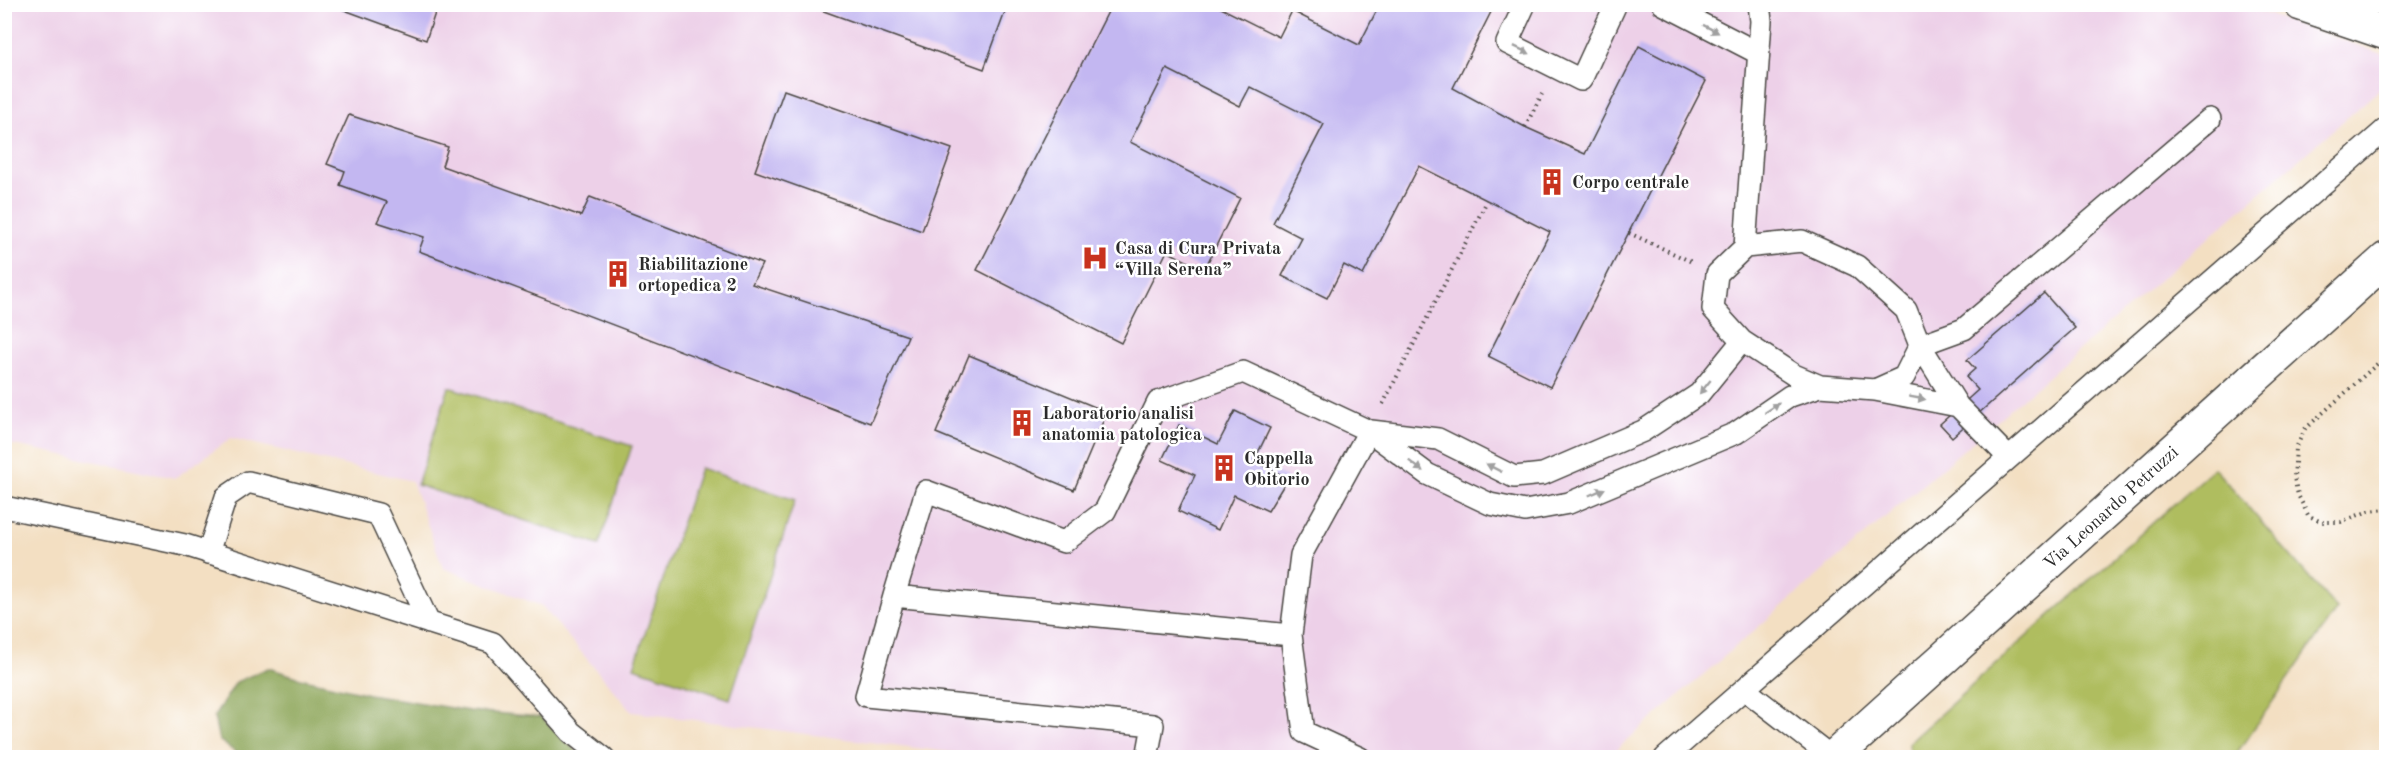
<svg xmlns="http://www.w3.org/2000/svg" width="2391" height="762" font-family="'Old Standard TT',serif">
	<rect width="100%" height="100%" fill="#fff"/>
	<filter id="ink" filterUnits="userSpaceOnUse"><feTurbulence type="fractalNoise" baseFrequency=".0167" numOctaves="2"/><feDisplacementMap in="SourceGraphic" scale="12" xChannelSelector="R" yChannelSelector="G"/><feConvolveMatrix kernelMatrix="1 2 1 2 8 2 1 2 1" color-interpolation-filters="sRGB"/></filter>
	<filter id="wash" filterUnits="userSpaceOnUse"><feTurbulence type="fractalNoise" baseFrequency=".008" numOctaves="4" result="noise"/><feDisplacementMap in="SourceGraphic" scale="24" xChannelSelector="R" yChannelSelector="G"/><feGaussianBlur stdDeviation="1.35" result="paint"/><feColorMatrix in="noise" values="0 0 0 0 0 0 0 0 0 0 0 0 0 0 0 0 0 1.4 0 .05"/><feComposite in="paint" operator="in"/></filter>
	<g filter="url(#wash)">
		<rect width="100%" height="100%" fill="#f3dfc2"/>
		<path fill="#edd0e8" d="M2238 4 2386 55V84L1608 757 996 758 632 712 542 606 443 568 412 481 231 438 175 478 5 443 4 5Z"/>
		<path fill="#afbd5f" stroke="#6d7445" stroke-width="1.5" d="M449 387 632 446 599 545 417 485Z
			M700 468 795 500 730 699 634 667Z
			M2214 468 2337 609 2234 757 1922 758 1910 753 1908 743Z"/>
		<path fill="#8ba456" stroke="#5b6840" stroke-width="1.5" d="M268 668 304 679 369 694 469 711 541 717 582 757H242L219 740 214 717 236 682Z"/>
		<g id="blocks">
			<path fill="#c3b7f1" d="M328 4H438L426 40Z
				M820 4H1008L984 69 818 9Z
				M1112 4H1213L1279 37 1292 11 1359 45 1380 4H1495L1453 88 1525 127 1585 154 1639 46 1706 81 1550 387 1488 356 1550 232 1419 166 1363 275 1344 265 1327 298 1282 276 1302 238 1273 223 1324 124 1250 87 1240 106 1167 69 1130 142 1240 198 1204 270 1167 251 1121 343 977 270Z
				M784 90 952 149 922 231 755 171Z
				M349 115 448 147 442 166 581 216 590 197 762 264 752 284 908 336 870 423 419 251 424 237 377 222 387 202 340 185 345 171 327 164Z
				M2044 293 2075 328 1952 437 1940 424 1978 390 1966 377 1975 369 1967 360Z
				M969 355 1107 412 1074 490 936 433Z
				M1235 411 1270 428 1254 461 1288 478 1268 511 1234 495 1218 530 1178 511 1195 475 1162 460 1179 425 1218 444Z"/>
		</g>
	</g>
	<g filter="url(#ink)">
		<use href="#blocks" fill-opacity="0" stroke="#494642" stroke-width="1.5"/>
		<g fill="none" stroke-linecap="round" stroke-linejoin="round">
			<defs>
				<path id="service" d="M1525 4 1507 43 1581 80 1616 4
					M1663 4 1758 53
					M1802 241 1857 266 1906 310 1920 345 1904 377 1875 390 1820 386 1794 375 1742 341 1713 309 1717 274 1745 247Z
					M1745 247 1761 21 1759 4
					M1875 390 1958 406
					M1371 431 1438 439 1514 477 1543 474 1643 431 1699 394 1742 341
					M2009 458 1958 406 1920 345 1964 329 2210 119
					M4 507 185 545 493 643 571 732 604 758
					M208 553 226 497 248 482 378 514 429 623
					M894 596 1291 635
					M1744 689 1833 758
					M1147 758 1153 725 866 696 894 596 926 491 1064 542 1105 511 1158 402 1243 372 1369 431 1427 474 1490 504 1525 511 1569 503 1736 433 1790 396 1820 386
					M1360 758 1304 732 1291 635 1301 555 1369 431
					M1665 758 2386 129"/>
				<path id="minor" d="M2301 4 2386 33"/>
				<g id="secondary">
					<path id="s1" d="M1833 758 2386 259"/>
				</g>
			</defs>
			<use href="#service" stroke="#494642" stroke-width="24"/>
			<use href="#minor" stroke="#494642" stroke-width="36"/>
			<use href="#secondary" stroke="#494642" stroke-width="36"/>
			<path stroke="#494642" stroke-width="4" stroke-dasharray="1.5 4.5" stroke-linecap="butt" d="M1525 127 1542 94
				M1629 233 1692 262
				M2386 356 2305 429 2296 448 2294 478 2298 495 2308 515 2321 522H2341L2369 511 2386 509
				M1383 404 1487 201"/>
			<use href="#service" stroke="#fff" stroke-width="21"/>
			<use href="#minor" stroke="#fff" stroke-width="33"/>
			<use href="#secondary" stroke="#fff" stroke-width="33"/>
		</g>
		<defs><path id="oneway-solid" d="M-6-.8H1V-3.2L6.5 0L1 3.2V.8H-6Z" transform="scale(1.5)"/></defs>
		<g fill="#a0a0a0">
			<use href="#oneway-solid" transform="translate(1711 29) rotate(27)"/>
			<use href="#oneway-solid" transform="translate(1522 50) rotate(26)"/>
			<use href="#oneway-solid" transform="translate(1705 387) rotate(129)"/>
			<use href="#oneway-solid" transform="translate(1917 398) rotate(10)"/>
			<use href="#oneway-solid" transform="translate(1772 408) rotate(-34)"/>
			<use href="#oneway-solid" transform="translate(1416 466) rotate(37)"/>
			<use href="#oneway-solid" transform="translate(1494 468) rotate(-153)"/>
			<use href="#oneway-solid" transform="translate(1597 492) rotate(-23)"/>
		</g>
	</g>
	<defs>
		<symbol id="building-bare" viewBox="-9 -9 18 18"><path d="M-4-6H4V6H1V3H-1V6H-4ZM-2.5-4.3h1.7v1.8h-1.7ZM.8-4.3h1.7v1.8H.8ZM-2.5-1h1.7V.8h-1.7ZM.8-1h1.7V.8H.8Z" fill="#c8321e" stroke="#fff" stroke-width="2.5" paint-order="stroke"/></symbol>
		<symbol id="hospital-bare" viewBox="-9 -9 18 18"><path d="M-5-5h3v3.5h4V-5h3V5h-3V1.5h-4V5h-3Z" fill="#c8321e" stroke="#fff" stroke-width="2.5" paint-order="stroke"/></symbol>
	</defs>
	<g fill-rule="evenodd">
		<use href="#building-bare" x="1533" y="163" width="38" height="38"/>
		<use href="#hospital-bare" x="1076" y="239" width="38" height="38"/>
		<use href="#building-bare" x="599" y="255" width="38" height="38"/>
		<use href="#building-bare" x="1003" y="404" width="38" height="38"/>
		<use href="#building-bare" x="1205" y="449" width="38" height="38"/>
	</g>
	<g text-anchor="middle" stroke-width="5" stroke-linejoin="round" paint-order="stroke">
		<g font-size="18" font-weight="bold" fill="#2b2b2b" stroke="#fff" text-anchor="start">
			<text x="1572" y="188">Corpo centrale</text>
			<text x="1115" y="254">Casa di Cura Privata<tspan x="1115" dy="21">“Villa Serena”</tspan></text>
			<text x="638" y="270">Riabilitazione<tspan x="638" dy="21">ortopedica 2</tspan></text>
			<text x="1042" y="419">Laboratorio analisi<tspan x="1042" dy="21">anatomia patologica</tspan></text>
			<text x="1244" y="464">Cappella<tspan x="1244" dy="21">Obitorio</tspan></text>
		</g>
		<g font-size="18" fill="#2b2b2b" stroke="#fff">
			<text dy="6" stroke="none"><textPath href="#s1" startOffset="374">Via Leonardo Petruzzi</textPath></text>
		</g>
	</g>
	<rect width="2391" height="762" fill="none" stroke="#fff" stroke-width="24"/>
</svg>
